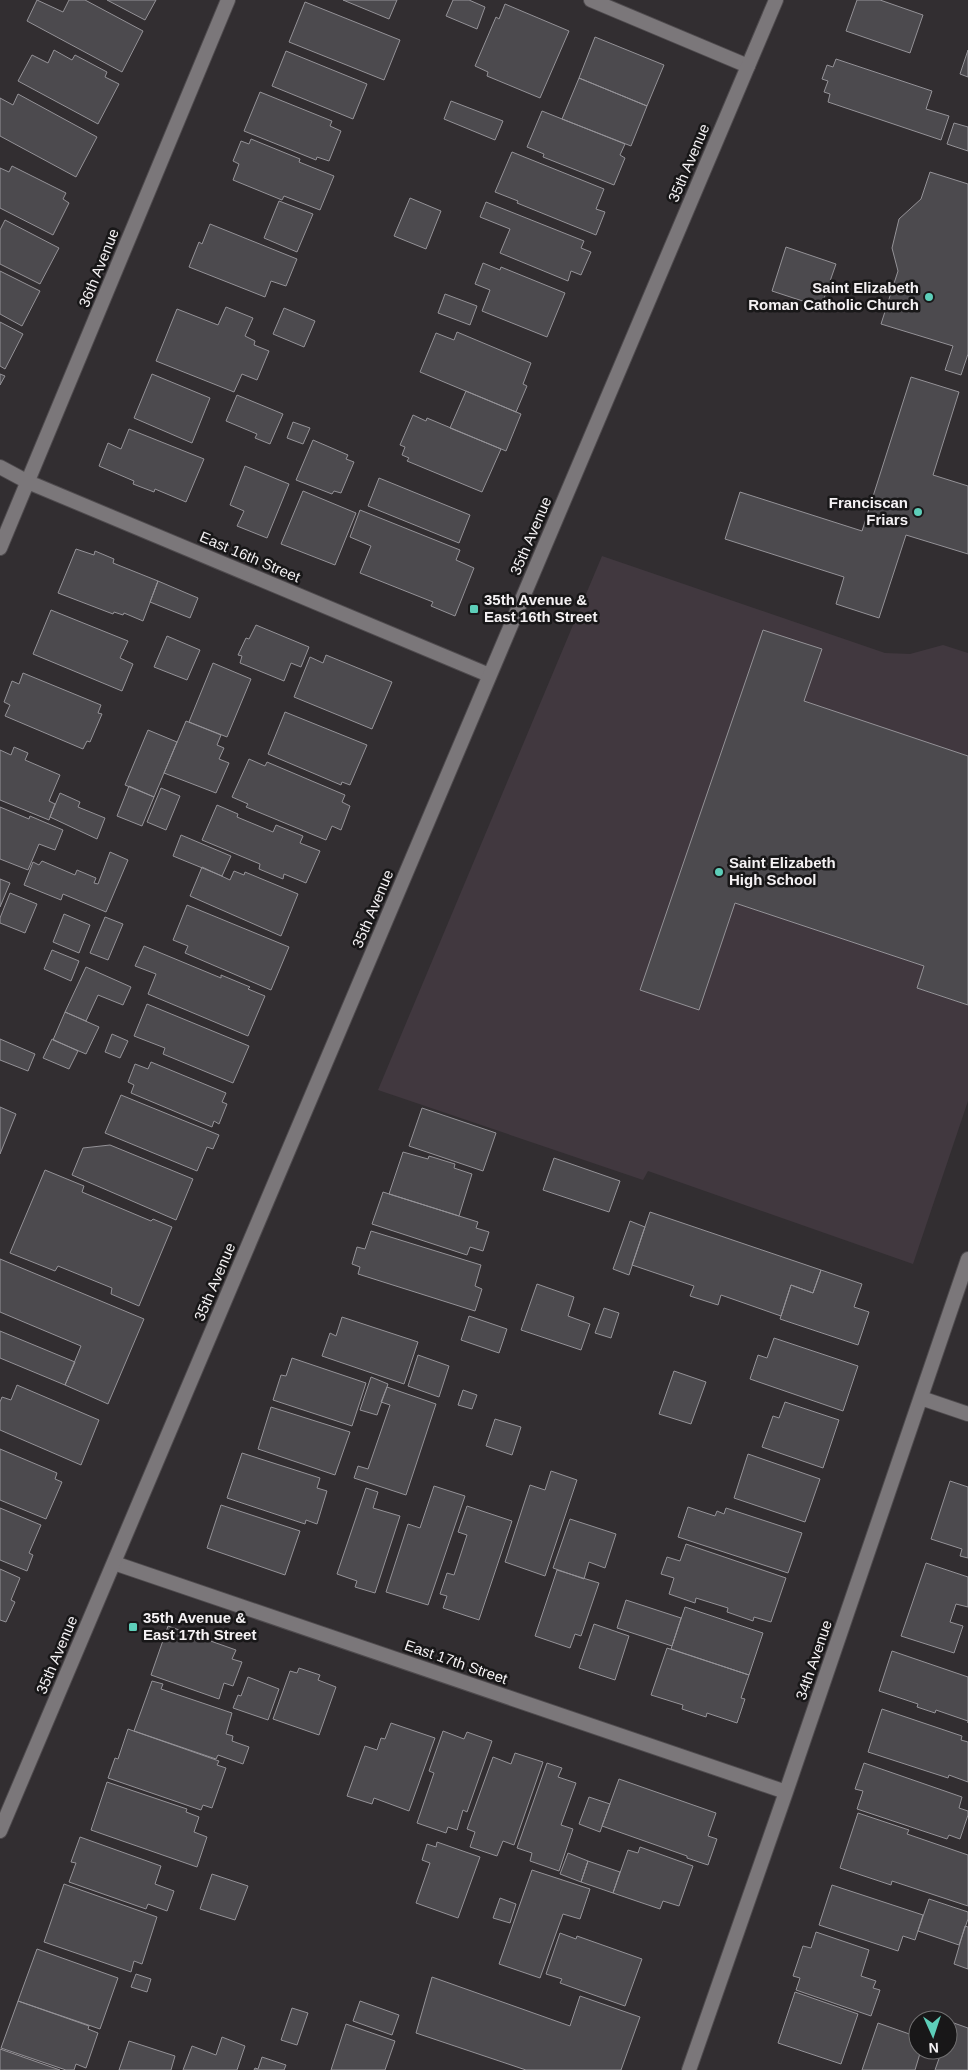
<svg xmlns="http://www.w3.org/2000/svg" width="968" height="2070" font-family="Arial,sans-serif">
	<rect width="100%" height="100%" fill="#322e31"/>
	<path fill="#41383f" d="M602 556 885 653 910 654 943 645 968 653V1101L913 1264 648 1171 643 1180 378 1090Z"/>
	<path fill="#4c4a4e" stroke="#949297" d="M37 0 63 12 69 0H85L143 31 122 72 27 21Z
		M107 0H156L145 20Z
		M343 0H397L389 19Z
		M453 0H469L485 7 477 29 446 16Z
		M857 0H880L923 15 910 53 846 31Z
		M305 2 400 40 384 80 289 42Z
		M505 4 569 31 540 98 487 76 488 72 475 66 496 17 499 19Z
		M595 37 664 65 647 106 579 78Z
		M54 50 72 60 75 55 107 72 105 77 119 84 98 124 18 81 32 55 48 63Z
		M968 50V77L960 74Z
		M286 51 367 84 353 119 272 86Z
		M836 59 932 91 926 109 949 116 941 140 828 102 830 94 824 92 828 81 822 79 827 65 833 67Z
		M579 78 647 106 631 146 562 119Z
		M260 92 332 121 330 126 341 131 329 161 317 157 316 160 244 131Z
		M18 94 97 137 76 177 0 136V98L13 105Z
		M451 101 503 121 495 140 444 119Z
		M542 111 625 144 620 155 625 158 614 185 543 157 544 154 527 147Z
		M954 123 968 127V151L947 144Z
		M251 139 300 159 299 162 334 176 320 210 284 196 282 200 233 180 239 164 233 161 241 141 249 144Z
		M512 152 604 189 596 209 605 212 596 235 517 203 518 201 495 192Z
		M12 166 66 193 63 199 69 203 53 235 0 208V168L9 172Z
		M930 172 968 184V354L961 375 945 370 953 346 881 324 898 271 892 248 899 219 921 199Z
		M410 198 441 211 426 249 394 236Z
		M279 201 313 214 297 252 264 238Z
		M486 202 584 241 581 248 591 252 581 275 571 271 568 281 500 253 510 229 480 217Z
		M5 220 59 248 40 284 0 264V230Z
		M210 224 297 259 286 286 271 281 265 297 189 267 199 242 202 244Z
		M786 247 836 264 821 307 772 291Z
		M483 263 500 270 501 267 565 293 547 337 482 311 490 290 475 284Z
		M0 271 40 291 22 326 0 314Z
		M445 294 477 306 470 325 438 313Z
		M226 307 253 318 245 336 255 341 254 345 269 351 257 380 242 374 234 392 156 361 177 309 218 325Z
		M284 308 315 321 304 347 273 334Z
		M0 322 23 334 5 369 0 366Z
		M457 332 531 363 523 384 527 386 516 412 420 372 436 333 454 340Z
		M0 374 5 376 0 385Z
		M152 374 210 398 192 443 134 418Z
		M911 377 959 392 933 475 968 486V554L906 535 879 618 836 604 844 577 725 539 740 492 862 531Z
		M466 391 521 414 506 451 450 428Z
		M237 395 283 414 270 444 255 438 257 434 226 421Z
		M413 415 426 421 427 418 501 449 482 492 407 461 409 458 402 455 405 447 400 445Z
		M293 422 310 428 303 444 287 438Z
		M129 429 204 459 186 502 155 489 154 492 133 484 134 481 99 466 108 443 121 449Z
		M313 440 348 455 346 459 354 462 341 493 334 491 332 494 296 480Z
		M245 466 289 484 267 538 237 526 244 511 230 505Z
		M379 478 470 515 459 543 368 506Z
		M303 491 356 513 335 565 281 544Z
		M360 510 460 550 456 560 474 568 455 616 431 606 433 602 360 573 371 546 350 537Z
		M76 549 94 555 95 551 114 559 113 563 158 581 143 621 124 613 123 615 114 612 113 614 58 593Z
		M158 581 198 598 190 618 150 602Z
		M51 610 128 641 120 658 133 664 122 691 33 654Z
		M256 625 309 647 301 667 291 663 284 681 240 663 242 656 238 655 246 638 249 639Z
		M763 630 822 649 804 701 968 756V1005L917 988 924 966 735 903 699 1010 640 990Z
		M167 636 200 650 187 680 154 667Z
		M326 655 392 682 372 729 294 697 310 657 323 663Z
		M213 663 251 679 227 737 189 722Z
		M23 673 101 705 98 713 102 714 90 742 87 741 83 749 5 716 10 705 4 702 12 681 19 684Z
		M285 712 367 745 350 785 342 782 341 785 268 754Z
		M186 721 221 735 217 745 224 748 219 759 229 763 216 793 164 773Z
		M148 730 177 742 154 797 125 785Z
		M14 747 28 753 25 760 60 775 49 801 55 804 49 820 0 800V750L11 755Z
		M249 759 265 766 267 762 345 795 342 802 350 806 341 830 332 826 326 840 246 807 248 804 232 797Z
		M129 786 154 797 142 826 117 816Z
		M161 788 180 796 166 830 147 822Z
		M60 793 80 802 78 807 105 818 97 839 50 817Z
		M217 805 238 814 237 817 273 832 276 825 303 836 300 843 320 851 306 883 284 874 283 879 259 869 260 864 202 840Z
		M0 807 29 819 30 816 63 830 55 850 39 844 28 870 0 859Z
		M181 835 231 856 222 876 173 856Z
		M110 852 128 860 106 912 63 894 61 900 24 885 33 862 39 865 42 861 75 875 77 870 96 878 94 883 98 884Z
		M202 867 230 880 234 871 244 875 245 872 298 894 281 936 190 896Z
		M0 879 10 883 0 907Z
		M10 893 37 904 25 933 0 923V918Z
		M187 905 289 947 271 990 185 953 188 946 173 940Z
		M64 914 90 925 79 953 53 942Z
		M105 917 123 924 108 960 90 953Z
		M144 946 221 978V975L250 987 248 989 265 996 248 1036 148 994 156 974 135 966Z
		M52 950 79 961 71 981 44 969Z
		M86 967 131 987 123 1005 98 995 86 1021 65 1012Z
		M147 1004 249 1046 233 1083 163 1054 165 1048 134 1036Z
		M65 1012 99 1027 86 1054 53 1040Z
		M112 1034 128 1041 120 1058 105 1052Z
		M0 1039 35 1054 28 1071 0 1060Z
		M52 1039 78 1051 69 1069 43 1058Z
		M151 1062 226 1093 222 1102 227 1104 219 1124 214 1121 212 1127 131 1093 134 1085 128 1082 135 1064 148 1069Z
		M121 1095 219 1135 213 1149 207 1147 197 1171 105 1133Z
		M0 1107 16 1114 0 1154Z
		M422 1108 496 1133 483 1171 409 1146Z
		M110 1145 193 1179 176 1220 72 1175 83 1148Z
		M403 1152 428 1159 429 1156 455 1164 454 1168 472 1174 459 1216 389 1194Z
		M554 1158 620 1181 609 1212 543 1190Z
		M45 1170 84 1186 82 1192 151 1221 153 1219 172 1227 139 1306 111 1294 112 1288 58 1266 55 1271 10 1253Z
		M383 1192 478 1222 476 1228 489 1232 483 1251 470 1247 467 1255 372 1224Z
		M650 1212 821 1270 813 1293 791 1285 781 1316 721 1295 718 1305 690 1296 694 1286 632 1265Z
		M630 1221 645 1227 629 1275 613 1269Z
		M371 1231 481 1265 475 1286 482 1289 475 1311 358 1274 360 1267 352 1264 357 1247 365 1249Z
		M0 1259 144 1319 108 1404 65 1385 81 1346 0 1312Z
		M821 1270 862 1284 854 1307 869 1312 858 1345 780 1319 791 1285 813 1293Z
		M537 1284 574 1297 568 1316 590 1324 581 1350 521 1330Z
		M604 1308 619 1313 611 1338 595 1333Z
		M469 1316 507 1329 499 1353 461 1340Z
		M342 1317 418 1342 404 1384 322 1356 330 1333 336 1336Z
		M0 1331 75 1362 65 1385 0 1358Z
		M774 1338 858 1366 843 1411 750 1379 758 1355 767 1358Z
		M418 1355 449 1366 439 1397 408 1386Z
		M292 1358 366 1383 352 1426 273 1400 281 1375 286 1376Z
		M674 1371 706 1382 691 1424 659 1414Z
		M371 1377 388 1384 377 1415 360 1410Z
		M17 1385 99 1420 81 1465 0 1430V1402L2 1397 11 1400Z
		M387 1387 436 1404 406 1495 354 1478 358 1466 368 1469 390 1405 381 1402Z
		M463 1390 477 1395 472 1409 458 1405Z
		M785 1402 839 1420 823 1468 762 1447 773 1416 779 1418Z
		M271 1407 350 1432 335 1475 258 1449Z
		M495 1419 521 1427 512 1455 486 1446Z
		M0 1449 57 1473 55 1479 62 1482 46 1519 0 1500Z
		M242 1453 320 1478 317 1488 327 1491 317 1524 306 1520 305 1524 227 1498Z
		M748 1454 820 1479 805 1522 734 1498Z
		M551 1471 577 1480 545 1576 505 1562 530 1485 545 1490Z
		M950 1481 968 1487V1558L960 1556 962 1549 931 1539Z
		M434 1486 465 1496 428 1605 386 1592 408 1524 420 1528Z
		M366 1488 378 1492 373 1508 400 1516 375 1593 355 1587 357 1581 337 1574Z
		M221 1505 300 1531 285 1575 207 1548Z
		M467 1506 512 1521 479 1620 443 1608 447 1596 440 1594 447 1573 454 1575 467 1535 458 1532Z
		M688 1507 715 1516 717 1511 724 1514 726 1508 802 1533 788 1573 678 1537Z
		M0 1508 41 1525 29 1553 33 1555 27 1571 0 1560Z
		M570 1519 616 1534 605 1568 589 1562 584 1579 553 1568Z
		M686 1544 786 1578 771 1622 754 1617 753 1621 727 1612 728 1608 696 1598 695 1603 669 1594 674 1578 661 1574 667 1557 680 1561Z
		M926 1563 968 1577V1607L956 1604 950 1622 963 1626 954 1653 901 1636Z
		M0 1569 20 1578 11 1600 15 1602 6 1622 0 1620Z
		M557 1570 599 1583 581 1636 575 1634 570 1648 535 1636Z
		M626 1600 681 1618 672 1646 617 1628Z
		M685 1607 763 1633 749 1675 671 1649Z
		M594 1624 629 1636 615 1680 579 1668Z
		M168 1626 236 1650 232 1659 242 1662 233 1686 224 1683 219 1699 151 1675Z
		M667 1648 749 1675 741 1698 745 1699 737 1723 707 1713 706 1717 682 1709 683 1705 651 1695Z
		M892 1651 968 1677V1723V1721L936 1710 935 1713 917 1707 918 1704 879 1691Z
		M299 1668 320 1675 318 1680 336 1687 319 1735 273 1719 290 1671 297 1673Z
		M248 1677 279 1689 268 1720 233 1708 238 1695 241 1696Z
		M152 1681 163 1684 161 1689 232 1713 226 1734 233 1736 232 1741 249 1747 243 1764 218 1755 216 1759 134 1731Z
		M882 1709 962 1736 961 1740 968 1742V1782L949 1775 948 1778 868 1752Z
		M391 1723 435 1738 409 1811 374 1798 372 1804 347 1796 365 1746 377 1750 381 1738 385 1739Z
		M128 1729 219 1761 217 1765 226 1768 212 1808 203 1805 201 1810 108 1778 115 1758 118 1759Z
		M443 1731 464 1739 467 1732 492 1741 467 1812 463 1810 457 1830 448 1827 446 1833 417 1823 434 1773 429 1771Z
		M515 1753 543 1762 514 1845 503 1841 497 1856 470 1847 475 1832 467 1829 493 1757 511 1764Z
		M547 1763 562 1768 558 1777 576 1783 561 1825 573 1829 559 1871 530 1861 532 1853 517 1848Z
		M864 1763 962 1797 959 1808 968 1811V1815L960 1839 949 1835 947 1839 857 1809 863 1791 855 1789Z
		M619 1779 716 1813 708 1836 717 1839 708 1865 687 1858V1856L602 1826Z
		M107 1782 187 1809 186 1812 199 1817 194 1832 207 1837 197 1867 91 1830Z
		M589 1797 610 1804 600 1832 579 1824Z
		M858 1813 909 1830 907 1834 968 1855V1906L892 1881 891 1885 840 1868Z
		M80 1837 161 1866 155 1884 174 1891 167 1911 148 1904 146 1909 69 1882 76 1863 71 1862Z
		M437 1842 480 1857 458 1918 416 1903 430 1863 422 1860 427 1844 436 1847Z
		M640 1847 693 1866 679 1906 663 1901 660 1909 613 1893 628 1850 638 1853Z
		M568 1853 588 1861 581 1882 560 1874Z
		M588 1861 620 1872 613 1893 581 1882Z
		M532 1870 590 1889 580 1919 563 1914 540 1978 499 1964Z
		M212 1874 248 1886 235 1920 200 1909Z
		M64 1884 157 1917 142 1964 134 1961 131 1972 44 1942Z
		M832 1885 923 1915 915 1940 903 1936 898 1951 819 1925Z
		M500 1898 516 1904 510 1923 493 1918Z
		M929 1899 968 1912V1919L959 1945 918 1931Z
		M965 1926 968 1927V1969L954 1964Z
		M816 1932 869 1950 861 1976 876 1981 873 1988 880 1990 871 2016 796 1990 800 1978 793 1976 803 1946 811 1948Z
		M560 1933 576 1939 577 1936 642 1959 625 2006 560 1983 562 1979 546 1974Z
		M37 1949 118 1978 100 2029 18 2001Z
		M136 1974 151 1979 147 1992 131 1987Z
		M432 1977 570 2026 580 1996 640 2017 621 2070H526L416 2033Z
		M795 1992 858 2014 841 2064 778 2043Z
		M18 2001 89 2026 88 2029 98 2033 86 2068 76 2064 74 2070H66L1 2048Z
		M360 2001 399 2015 392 2035 353 2021Z
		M292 2008 308 2013 297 2045 281 2040Z
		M951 2022 968 2028V2070H935L942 2050H948V2032Z
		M878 2023 918 2037V2050H921L915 2070H862Z
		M346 2024 395 2041 385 2070H331Z
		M222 2037 245 2046 237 2070H183L192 2046 216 2055Z
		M129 2041 175 2056 171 2070H119Z
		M0 2049 60 2070H0Z
		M262 2057 286 2065 284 2070H254L255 2068 258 2069Z"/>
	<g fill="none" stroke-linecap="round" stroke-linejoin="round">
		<defs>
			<path id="minor" d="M591 0 748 66
				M0 467 28 482 489 675
				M0 548 228 0
				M921 1398 968 1414
				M114 1563 786 1792
				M689 2070 786 1792 968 1259"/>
			<path id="secondary" d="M0 1831 776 0"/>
		</defs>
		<use href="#minor" stroke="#4f4b4e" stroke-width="16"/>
		<use href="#secondary" stroke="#4f4b4e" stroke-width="16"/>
		<use href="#minor" stroke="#7b777a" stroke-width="14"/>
		<use href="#secondary" stroke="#7b777a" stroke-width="14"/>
	</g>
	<g fill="#5dceb9" stroke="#181718" stroke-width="2">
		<circle cx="929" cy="297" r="5"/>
		<circle cx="918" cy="512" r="5"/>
		<rect x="469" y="604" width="10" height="10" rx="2.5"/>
		<circle cx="719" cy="872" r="5"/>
		<rect x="128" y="1622" width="10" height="10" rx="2.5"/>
	</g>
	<g text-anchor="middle" stroke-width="5" stroke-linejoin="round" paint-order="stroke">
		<g font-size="15" fill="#f5f2f4" stroke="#181718">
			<text transform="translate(689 163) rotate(-67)" y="5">35th Avenue</text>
			<text transform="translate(99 268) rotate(-68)" y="5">36th Avenue</text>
			<text transform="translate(531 536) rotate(-67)" y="5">35th Avenue</text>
			<text transform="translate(250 557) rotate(23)" y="5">East 16th Street</text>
			<text transform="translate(373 909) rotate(-67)" y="5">35th Avenue</text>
			<text transform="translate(215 1282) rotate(-67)" y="5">35th Avenue</text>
			<text transform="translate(57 1655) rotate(-67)" y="5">35th Avenue</text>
			<text transform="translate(814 1660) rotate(-71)" y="5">34th Avenue</text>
			<text transform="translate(456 1662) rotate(19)" y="5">East 17th Street</text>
		</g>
		<g font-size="15" font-weight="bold" fill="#f5f2f4" stroke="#181718" text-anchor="start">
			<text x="919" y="293" text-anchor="end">Saint Elizabeth<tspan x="919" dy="17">Roman Catholic Church</tspan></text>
			<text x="908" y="508" text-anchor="end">Franciscan<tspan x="908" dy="17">Friars</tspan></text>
			<text x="484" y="605">35th Avenue &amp;<tspan x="484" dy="17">East 16th Street</tspan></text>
			<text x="729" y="868">Saint Elizabeth<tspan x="729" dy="17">High School</tspan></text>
			<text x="143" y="1623">35th Avenue &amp;<tspan x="143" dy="17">East 17th Street</tspan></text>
		</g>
	</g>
	<g transform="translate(933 2035) rotate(177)"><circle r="24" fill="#181718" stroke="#706f70"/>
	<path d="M0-4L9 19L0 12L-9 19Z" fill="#5dceb9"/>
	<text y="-8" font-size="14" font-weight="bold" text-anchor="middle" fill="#f5f2f4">N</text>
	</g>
</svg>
